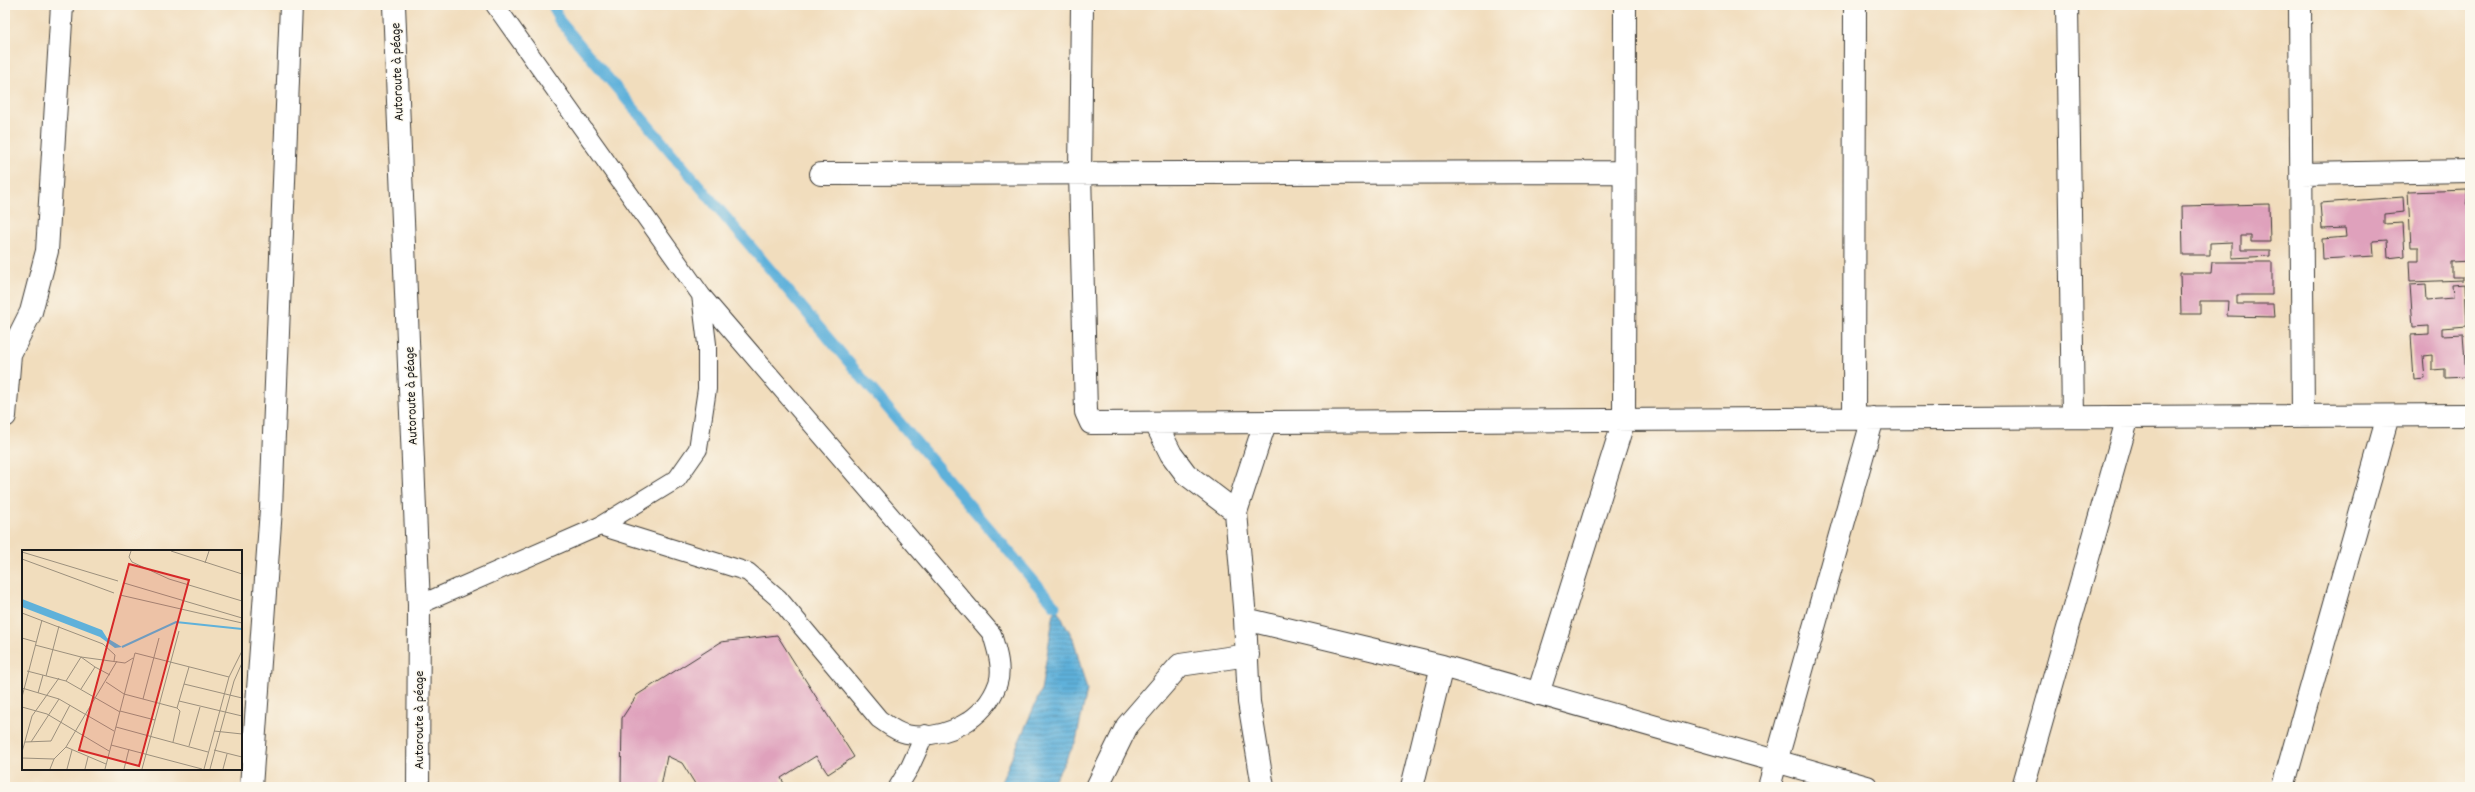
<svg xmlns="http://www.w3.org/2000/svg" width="2475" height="792" font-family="Dekko,sans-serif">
	<defs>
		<pattern id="water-rules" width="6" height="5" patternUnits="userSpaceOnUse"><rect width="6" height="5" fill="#5fb1da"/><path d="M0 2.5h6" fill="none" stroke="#4e8fb0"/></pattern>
	</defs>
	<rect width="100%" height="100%" fill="#fbf7ec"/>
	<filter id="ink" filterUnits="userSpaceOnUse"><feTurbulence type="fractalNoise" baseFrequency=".025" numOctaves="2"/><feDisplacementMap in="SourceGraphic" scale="8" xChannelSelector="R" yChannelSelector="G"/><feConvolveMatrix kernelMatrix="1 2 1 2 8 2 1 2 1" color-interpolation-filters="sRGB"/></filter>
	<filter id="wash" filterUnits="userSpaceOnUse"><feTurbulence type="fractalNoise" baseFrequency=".012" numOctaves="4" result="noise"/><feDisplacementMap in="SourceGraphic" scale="16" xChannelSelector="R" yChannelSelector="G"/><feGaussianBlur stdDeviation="0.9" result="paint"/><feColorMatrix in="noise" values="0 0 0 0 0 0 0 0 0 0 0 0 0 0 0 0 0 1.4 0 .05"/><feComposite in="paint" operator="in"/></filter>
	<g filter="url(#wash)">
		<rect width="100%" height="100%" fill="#f1ddbd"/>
		<path fill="url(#water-rules)" stroke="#3e667b" d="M1055 606 1073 638 1087 690 1076 741 1051 787H999L1041 691Z"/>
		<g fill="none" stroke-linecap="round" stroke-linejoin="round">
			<path stroke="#5fb1da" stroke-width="11" d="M553 5 559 20 1055 606"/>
		</g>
		<g id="blocks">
			<path fill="#dfa1bc" d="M2467 190 2469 261 2452 262V277H2463V280L2410 282 2409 261H2419V247H2411L2408 192Z
				M2403 197 2404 212 2384 214V224L2403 223 2405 256 2388 258 2387 240 2373 241 2374 256 2323 259 2322 239 2346 237 2345 228 2322 229 2320 203Z
				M2269 204 2270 242H2251V236H2241V250H2270V256L2232 258V242L2210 243V255H2183L2182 206Z
				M2212 262H2272V295H2237V304H2273L2274 317 2227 316 2228 301H2200V314H2181L2180 273H2211Z
				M2426 284 2427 300 2453 298 2452 285 2465 284 2467 326 2442 328V335L2463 334 2466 377 2445 378V369L2432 370V355L2423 356 2425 379 2414 380 2411 335 2429 334V326L2413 327 2410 285Z
				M777 635 854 757 828 774 816 756 781 778 786 787H697L682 763 667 756 661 787H621L622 718 637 695 721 642Z"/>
		</g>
	</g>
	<g filter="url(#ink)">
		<use href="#blocks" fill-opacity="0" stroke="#3c3934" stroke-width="1"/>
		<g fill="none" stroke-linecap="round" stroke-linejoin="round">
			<defs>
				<path id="service" d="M600 526 748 572 778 598 879 719C888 725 896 732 906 734 945 741 985 720 998 683 1003 668 996 648 992 634L701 295
					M419 605 600 526 677 479 698 449 707 389V344L701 295 495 5
					M898 787 910 767 925 734"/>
				<path id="minor" d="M1082 5 1080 173 1086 412 1091 423 2470 415
					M2067 5 2073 417
					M2300 5 2303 416
					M821 174 1624 172
					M2302 174 2470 171
					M5 416 10 354 31 312 47 251 62 5
					M1854 418 1855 5
					M1156 424 1171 454 1186 474 1236 512 1245 619 1249 702 1263 787
					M1236 512 1265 423
					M1245 619 1442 666 1867 787
					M1538 694 1624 420 1625 5
					M1097 787 1127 726 1180 665 1248 655
					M1412 787 1442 666
					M1769 787 1873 418
					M2023 787 2128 417
					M2283 787 2388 416"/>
				<path id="motorway" d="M394 5 419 605 418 787
					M251 787 271 509 291 5"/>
			</defs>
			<use href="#service" stroke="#3c3934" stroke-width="20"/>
			<use href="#minor" stroke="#3c3934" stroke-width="24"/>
			<use href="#motorway" stroke="#3c3934" stroke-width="24"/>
			<use href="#service" stroke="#fff" stroke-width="18"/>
			<use href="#minor" stroke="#fff" stroke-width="22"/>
			<use href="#motorway" stroke="#fff" stroke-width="22"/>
		</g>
	</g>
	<g text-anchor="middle" stroke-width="3" stroke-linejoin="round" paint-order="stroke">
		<g font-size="14" fill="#1c1c1c" stroke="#fbf7ec">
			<text transform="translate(396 72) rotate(-92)" y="5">Autoroute à péage</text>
			<text transform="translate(410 396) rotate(-92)" y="5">Autoroute à péage</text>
			<text transform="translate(418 720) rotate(-90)" y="5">Autoroute à péage</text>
		</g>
	</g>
	<g transform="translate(22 550)">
		<rect width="220" height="220" fill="#f1ddbd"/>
		<path d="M0 49 80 80 85 88 100 97 93 98 78 87 0 57Z" fill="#5fb1da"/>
		<path fill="none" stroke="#5fb1da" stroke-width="2" d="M100 97 154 72 220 79"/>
		<path fill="none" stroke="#9c907d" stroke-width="1" d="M109 1 107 7 110 12 147 29 220 51M149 1 220 24M0 2 96 31M0 9 92 43M183 13 187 1M102 33 220 68M98 45 220 73M0 63 81 94 93 105 92 111M0 88 14 92M13 95 59 107 103 113 111 108M73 117 88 125M5 121 44 131 98 162M24 126 37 76M44 131 59 107 73 117 59 139M84 132 102 144 155 158 158 161 151 192M162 134 220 148M0 138 37 149 92 181M16 143 21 125M0 147 20 70M121 149 137 88M157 151 220 166M0 157 25 164 87 201M155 158 167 117M98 161 133 170M94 177 186 202M192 181 220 184M3 192 29 191 48 155M9 192 37 149M89 195 180 219M167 196 178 157M44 197 84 214M192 200 220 207M0 202 10 166 37 128M0 208 32 209M28 219 32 209 44 197 95 111M45 219 50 200M63 219 66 207M83 219 113 103 207 127M102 219 107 199M120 219 157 81M182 219 207 127 220 101M188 219 212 131 220 113M201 219 205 204"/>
		<path fill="#d62828" fill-opacity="0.15" stroke="#d62828" stroke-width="2" d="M107 14 167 30 117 216 57 200Z"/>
		<rect width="220" height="220" fill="none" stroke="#1c1c1c" stroke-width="2"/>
	</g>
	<rect width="2475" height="792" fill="none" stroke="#fbf7ec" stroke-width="20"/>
</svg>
